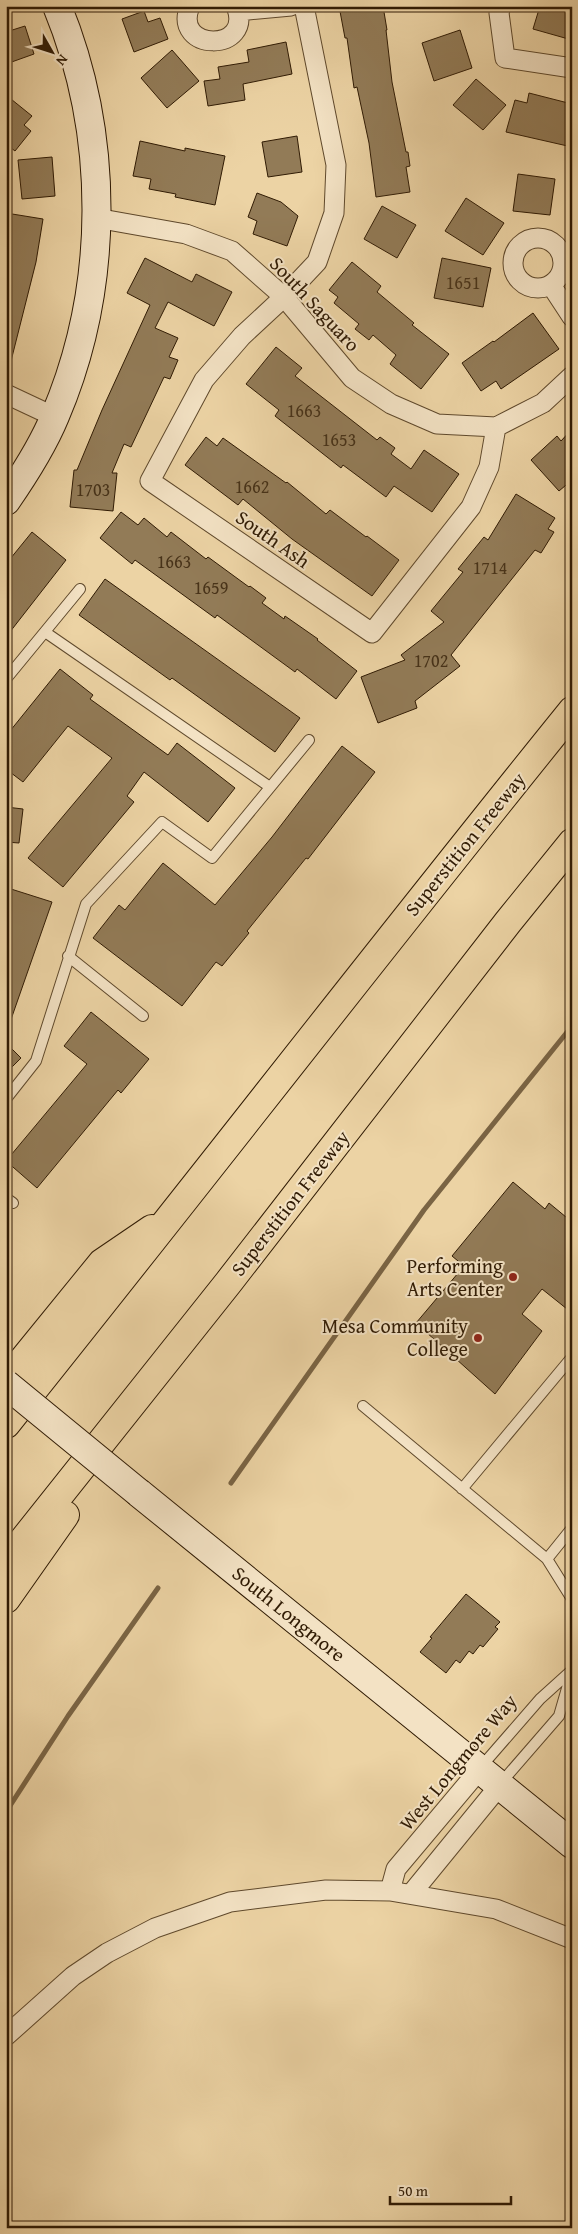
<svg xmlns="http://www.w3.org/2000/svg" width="578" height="2234" font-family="'Gentium Book Plus',serif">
	<rect width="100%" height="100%" fill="#ecd3a4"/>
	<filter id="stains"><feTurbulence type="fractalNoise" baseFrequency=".004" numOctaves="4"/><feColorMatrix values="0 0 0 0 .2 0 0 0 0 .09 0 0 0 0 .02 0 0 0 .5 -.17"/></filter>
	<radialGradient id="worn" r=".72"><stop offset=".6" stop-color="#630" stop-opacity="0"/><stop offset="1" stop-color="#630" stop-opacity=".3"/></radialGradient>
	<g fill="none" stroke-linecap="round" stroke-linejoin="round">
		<path stroke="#7a6444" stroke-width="5" d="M231 1483 424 1210 572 1026
			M6 1812 68 1716 158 1588"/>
	</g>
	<path fill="#927b57" stroke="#301b04" d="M339 6H383L387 30H386L392 82 406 152H408L410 166 406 167 410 192 376 197 369 143 357 87 354 88 347 38H345Z
		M540 6H572V40L533 29Z
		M144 11 148 22 160 18 168 39 134 52 122 19Z
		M25 26 34 54 6 64V32Z
		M460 30 472 68 434 81 422 43Z
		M286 42 292 74 243 84 245 100 208 106 204 81 220 79 218 67 249 62 247 50Z
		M172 50 199 81 167 108 141 78Z
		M476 79 506 105 483 130 453 105Z
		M529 93 572 104V147L506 132 515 100 527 103Z
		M6 95 32 116 24 125 31 131 15 151 6 144Z
		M297 136 302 172 268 177 262 142Z
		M140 141 185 151V148L225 156 215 205 175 197 176 194 149 189 151 179 133 176Z
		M52 157 55 196 22 199 18 160Z
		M518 174 555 179 550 215 513 211Z
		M257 193 281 202 298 216 287 246 253 234 257 221 248 217Z
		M466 198 504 223 483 255 445 231Z
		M382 206 416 225 397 258 364 239Z
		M6 213 43 219 36 262 11 361H6Z
		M145 258 192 282 196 274 232 292 214 326 168 302 155 328 178 338 169 357 178 360 170 379 164 377 131 447 124 444 112 473H117L113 511 70 507 74 470H77L102 410 150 305 127 293Z
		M442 258 491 268 483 307 434 298Z
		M352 262 381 286 377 292 414 323 412 325 449 354 421 389 390 364 396 355 373 335 369 340 355 329 359 324 334 303 338 297 329 290Z
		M533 313 559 349 501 389 496 381 481 391 462 363 493 341 494 342Z
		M276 347 302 368 295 376 377 440 380 437 395 448 391 454 411 469 424 450 459 474 432 512 394 486 386 497 343 465 341 468 275 416 279 410 246 384Z
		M572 429V480L559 491 531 460 557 436 561 441Z
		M206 437 217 446 223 438 286 483 287 482 326 514 330 510 366 537 367 536 399 560 372 596 292 539 243 499 238 505 185 465Z
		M516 494 555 518 548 529 554 532 541 553 535 550 451 655 460 666 415 701 417 708 378 723 361 677 405 660 401 655 444 622 431 611 463 572 458 569 484 537 488 540Z
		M121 512 138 525 144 518 167 537 171 532 206 559 208 557 249 587 250 586 266 598 262 603 284 619 285 616 318 639 317 640 357 671 336 699 297 669 295 672 217 615 215 618 135 560 132 564 100 538Z
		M32 532 66 560 6 637V564Z
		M105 579 300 718 275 752 172 678 170 680 79 615Z
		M60 669 93 695 90 699 168 755 177 743 235 788 208 822 144 772 127 796 134 802 63 887 28 858 112 758 68 726 23 782 6 769V736Z
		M342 746 375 772 308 859 306 858 247 931 249 933 222 966 216 962 182 1006 93 938 119 905 125 910 163 863 215 905 272 837Z
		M6 807 23 809 19 843 6 842Z
		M11 889 52 902 8 1028H6V904Z
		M91 1012 149 1059 121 1093 118 1090 37 1188 6 1161 87 1064 64 1046Z
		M6 1043 21 1058 6 1073Z
		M513 1182 545 1209 549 1203 572 1222V1313L542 1289 522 1314 542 1331 495 1394 416 1323 464 1266 452 1256Z
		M466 1594 500 1622 495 1627 498 1629 483 1647 480 1645 473 1654 469 1651 460 1663 456 1660 446 1673 420 1652 432 1638 430 1637Z"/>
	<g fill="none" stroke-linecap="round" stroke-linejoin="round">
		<defs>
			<path id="lane" d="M45 632 270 787
				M6 679 80 589
				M68 956 143 1016
				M6 1099 36 1061 86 904 162 822 212 858 309 740
				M6 1198 13 1203
				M363 1406 547 1559 572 1599
				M462 1489 572 1357
				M547 1559 572 1528
				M480 1768 540 1699 571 1671
				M500 1784 559 1716 572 1671"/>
			<path id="street" d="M190 6C171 52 255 53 236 6
				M304 6 336 165 334 213 317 262 284 297 242 336 204 380 150 481 372 633 471 507 489 467 496 427 543 403 572 376
				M501 6 499 13 505 58 572 68
				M238 11 291 6
				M96 218 186 234 232 251 284 297 352 378 391 404 437 424 496 427
				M513 263a25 25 0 1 1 50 0a25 25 0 1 1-50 0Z
				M551 285 572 317
				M6 394 55 417
				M390 1891 396 1869 480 1769
				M411 1894 500 1785
				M6 2036 73 1976 107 1953 155 1928 230 1902 326 1890 390 1891 496 1909 572 1939"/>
			<path id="secondary" d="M6 501C24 475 43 445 55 416 110 287 110 135 57 6
				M139 1493 572 1844"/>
			<path id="highway" d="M6 1381 102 1263 152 1229
				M6 1424C196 1187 381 947 572 711
				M6 1562 228 1283 508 922 572 843
				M6 1599 65 1515"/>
		</defs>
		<use href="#lane" stroke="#5f492c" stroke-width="12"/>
		<use href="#street" stroke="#5f492c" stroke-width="21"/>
		<use href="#secondary" stroke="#301b04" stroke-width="30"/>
		<use href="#highway" stroke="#301b04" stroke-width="30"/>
		<use href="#lane" stroke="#f3e2c4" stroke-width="10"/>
		<use href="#street" stroke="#f3e2c4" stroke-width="19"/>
		<use href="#secondary" stroke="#f3e2c4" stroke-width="28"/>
		<use href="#highway" stroke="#ecd3a4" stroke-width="28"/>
		<defs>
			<path id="secondary-bridge" d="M6 1384 139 1493"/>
		</defs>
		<use href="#secondary-bridge" stroke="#301b04" stroke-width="30" stroke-linecap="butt"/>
		<use href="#secondary-bridge" stroke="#f3e2c4" stroke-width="28"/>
	</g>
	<g fill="#8f2418" stroke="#f3e2c4" stroke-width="2">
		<circle cx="513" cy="1277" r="5"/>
		<circle cx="478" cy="1338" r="5"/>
	</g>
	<g text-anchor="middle" stroke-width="4" stroke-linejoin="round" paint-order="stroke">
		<g font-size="18" fill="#483319">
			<text x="463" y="289">1651</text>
			<text x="304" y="417">1663</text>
			<text x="339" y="446">1653</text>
			<text x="252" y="493">1662</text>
			<text x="93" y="496">1703</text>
			<text x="174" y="568">1663</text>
			<text x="490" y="574">1714</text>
			<text x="211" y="594">1659</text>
			<text x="431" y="667">1702</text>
		</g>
		<g font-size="20" fill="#301b04" stroke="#f3e2c4">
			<text transform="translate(315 304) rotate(47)" y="7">South Saguaro</text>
			<text transform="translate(273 539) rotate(35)" y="7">South Ash</text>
			<text transform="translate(465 844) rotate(-51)" y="7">Superstition Freeway</text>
			<text transform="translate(290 1203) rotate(-52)" y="7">Superstition Freeway</text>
			<text transform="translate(289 1614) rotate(39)" y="7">South Longmore</text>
			<text transform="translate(458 1762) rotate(-50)" y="7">West Longmore Way</text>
		</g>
		<g font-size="20" fill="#301b04" stroke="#f3e2c4" text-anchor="end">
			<text x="503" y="1273">Performing<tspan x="503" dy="23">Arts Center</tspan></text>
			<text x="468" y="1333">Mesa Community<tspan x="468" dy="23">College</tspan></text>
		</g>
	</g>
	<rect width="578" height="2234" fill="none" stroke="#ecd3a4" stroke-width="25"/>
	<rect x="8" y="8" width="563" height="2219" fill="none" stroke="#301b04" stroke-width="2.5"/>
	<rect x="12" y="12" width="553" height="2209" fill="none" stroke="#301b04"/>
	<g transform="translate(52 52) rotate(129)" stroke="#f3e2c4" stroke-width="4" paint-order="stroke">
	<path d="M0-4L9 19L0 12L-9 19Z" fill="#301b04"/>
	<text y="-8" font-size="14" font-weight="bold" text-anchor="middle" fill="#301b04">N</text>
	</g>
	<path d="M390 2196v8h121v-8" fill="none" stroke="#301b04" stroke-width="2.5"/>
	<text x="398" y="2196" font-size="15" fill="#301b04" stroke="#f3e2c4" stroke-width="4" paint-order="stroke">50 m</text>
	<rect width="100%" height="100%" filter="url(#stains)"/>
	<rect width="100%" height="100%" fill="url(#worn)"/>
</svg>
